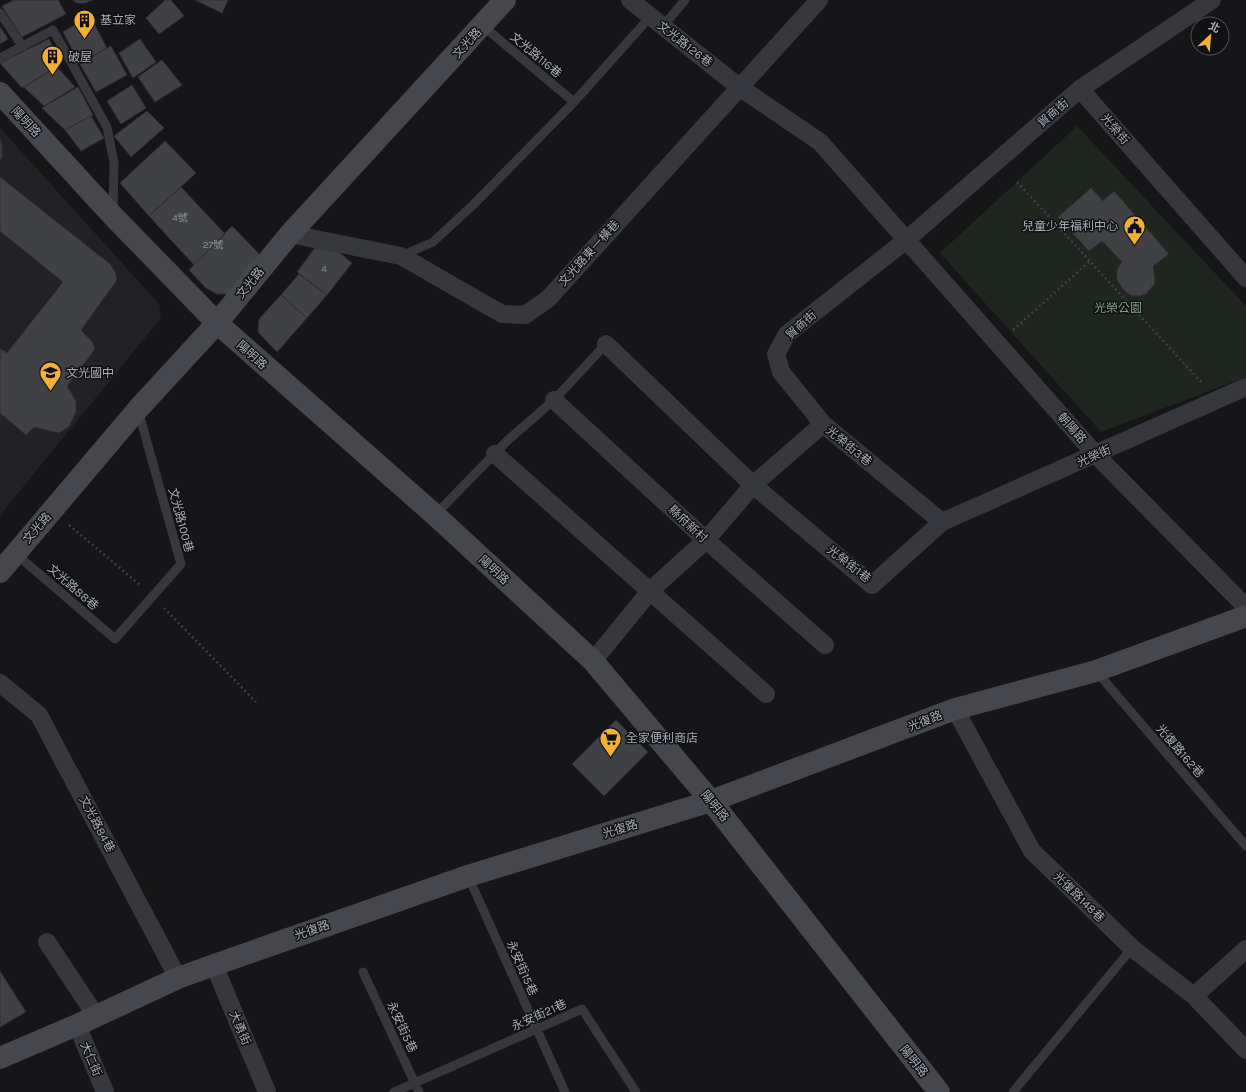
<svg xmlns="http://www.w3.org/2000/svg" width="1246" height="1092" font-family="Karla,'Noto Sans TC',sans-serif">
	<rect width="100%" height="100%" fill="#161618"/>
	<path fill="#222225" d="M0 128 159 304 161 318 0 515Z"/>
	<path fill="#1e261f" d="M1077 126 1246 306V377L1101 432 940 253Z"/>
	<path fill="#404145" stroke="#303034" d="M14 0H58L66 14 22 37 2 6Z
		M73 0H93L85 3H77Z
		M165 0H171L184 16 159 34 146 18Z
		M195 0H228L222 13Z
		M90 16 107 48 80 64 63 32Z
		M0 27 8 39 0 44Z
		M49 39 61 64 22 88 0 63Z
		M140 39 156 62 133 78 119 53Z
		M111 46 127 75 96 92 80 64Z
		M162 60 182 85 155 102 138 77Z
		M57 67 75 87 44 106 24 87Z
		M132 85 146 108 121 124 107 101Z
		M78 87 93 115 65 130 42 108Z
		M147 111 164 128 131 157 114 136Z
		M91 116 104 138 81 151 65 130Z
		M0 139 2 144V157L0 160Z
		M165 141 196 173 149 216 120 183Z
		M0 177 110 264 115 271 117 280 81 330 93 343 95 349 67 386 76 401V412L69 426 59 433 34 427 26 435 0 413V348L7 353 63 282 0 231Z
		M181 187 225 234 194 265 149 216Z
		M1091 188 1103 201 1114 191 1169 254 1153 266 1155 283 1146 294 1139 296 1130 295 1123 289 1117 280V270L1122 262 1102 241 1089 251 1058 217Z
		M232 226 268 263 233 294H217L206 288 189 270Z
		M321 246 336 250 352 263 327 295 297 272 314 249Z
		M299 274 327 295 307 318 281 295Z
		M281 295 307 318 277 352 258 332 259 319Z
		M616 720 648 752 604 796 572 764Z
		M0 971 26 1012 0 1027Z"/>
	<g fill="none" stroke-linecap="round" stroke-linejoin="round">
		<path stroke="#3d3f44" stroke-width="2.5" stroke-dasharray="2 3" stroke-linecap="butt" d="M1017 182 1202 383
			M1013 330 1090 261
			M69 525 140 585
			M164 608 256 702"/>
		<path stroke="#37383d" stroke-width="9" d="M0 13 23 47
			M483 26 574 102
			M663 26 685 0
			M0 58 53 30 107 127 114 163 113 213
			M401 256 433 242 473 205 574 102 650 17
			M435 515 508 440 554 400 606 344
			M16 554 115 639 181 564 138 410
			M1096 671 1246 846
			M468 876 565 1092
			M363 972 419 1092
			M394 1092 582 1009 636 1092
			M1013 1092 1132 948"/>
		<path stroke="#37383d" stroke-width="18" d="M630 0 739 87 820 142 1096 455 1246 607
			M1080 89 1246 278
			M290 234 401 256 502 314 525 315 548 299 819 0
			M606 344 753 485 872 585 942 522 1246 387
			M554 400 706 540 825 645
			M495 454 766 694
			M942 522 823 424 781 372 776 354 787 334 905 241 1080 89 1212 0
			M593 661 651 590 706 540 753 485 823 424
			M0 683 39 715 178 978
			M955 709 1032 851 1132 948 1194 996 1246 1050
			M47 942 96 1016
			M214 965 267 1092
			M1194 996 1246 949
			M77 1025 105 1092"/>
		<path stroke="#45474d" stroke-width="22" d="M0 93 113 216 217 323 435 515 593 661 711 801 939 1092
			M0 572 138 409 217 323 290 234 505 0
			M0 1058 77 1025 178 978 214 965 468 876 711 801 955 709 1096 671 1246 616"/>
	</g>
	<defs>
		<symbol id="building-pin" viewBox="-11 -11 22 30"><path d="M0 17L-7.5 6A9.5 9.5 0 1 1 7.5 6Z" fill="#f2b134" stroke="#111113"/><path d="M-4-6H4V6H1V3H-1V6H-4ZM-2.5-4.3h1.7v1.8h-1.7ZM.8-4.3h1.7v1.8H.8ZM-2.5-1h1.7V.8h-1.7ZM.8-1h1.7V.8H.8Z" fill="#111"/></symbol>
		<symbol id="civic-pin" viewBox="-11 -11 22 30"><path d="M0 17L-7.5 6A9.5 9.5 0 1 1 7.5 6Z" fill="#f2b134" stroke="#111113"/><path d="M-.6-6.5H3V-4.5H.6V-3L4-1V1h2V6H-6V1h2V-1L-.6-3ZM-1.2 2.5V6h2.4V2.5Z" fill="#111"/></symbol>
		<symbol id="school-pin" viewBox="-11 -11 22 30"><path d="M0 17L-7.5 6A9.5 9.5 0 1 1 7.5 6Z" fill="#f2b134" stroke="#111113"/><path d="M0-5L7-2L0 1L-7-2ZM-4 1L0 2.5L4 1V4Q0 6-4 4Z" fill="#111"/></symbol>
		<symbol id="supermarket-pin" viewBox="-11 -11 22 30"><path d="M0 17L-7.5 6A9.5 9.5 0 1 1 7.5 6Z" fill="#f2b134" stroke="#111113"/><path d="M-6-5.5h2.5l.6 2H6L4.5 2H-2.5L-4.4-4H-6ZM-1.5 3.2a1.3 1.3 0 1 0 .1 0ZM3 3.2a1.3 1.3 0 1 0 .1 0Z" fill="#111"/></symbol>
	</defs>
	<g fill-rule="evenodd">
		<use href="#building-pin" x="72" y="8" width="25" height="34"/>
		<use href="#building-pin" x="40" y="44" width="25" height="34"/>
		<use href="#civic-pin" x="1122" y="214" width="25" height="34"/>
		<use href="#school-pin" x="38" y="360" width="25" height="34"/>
		<use href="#supermarket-pin" x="598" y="726" width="25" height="34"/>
	</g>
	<g text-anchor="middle" stroke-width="3" stroke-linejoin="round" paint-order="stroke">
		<g font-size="10" fill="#8e929b">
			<text x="180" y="221">4號</text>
			<text x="213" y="248">27號</text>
			<text x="324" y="272">4</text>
		</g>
		<g font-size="12" fill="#a8adb8" stroke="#111113" text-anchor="start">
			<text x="100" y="24">基立家</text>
			<text x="68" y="61">破屋</text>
			<text x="1118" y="230" text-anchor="end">兒童少年福利中心</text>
			<text x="66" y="377">文光國中</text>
			<text x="626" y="742">全家便利商店</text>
		</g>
		<g font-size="12" fill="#a8adb8" stroke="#111113">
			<text transform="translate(467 43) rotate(-47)" y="4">文光路</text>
			<text transform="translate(685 44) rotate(38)" y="4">文光路126巷</text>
			<text transform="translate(536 55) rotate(40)" y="4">文光路116巷</text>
			<text transform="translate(1053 113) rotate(-41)" y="4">貿商街</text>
			<text transform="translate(26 122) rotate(47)" y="4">陽明路</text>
			<text transform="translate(1115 129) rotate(49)" y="4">光榮街</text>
			<text transform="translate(589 253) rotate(-48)" y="4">文光路東一橫巷</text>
			<text transform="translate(250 283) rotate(-51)" y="4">文光路</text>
			<text transform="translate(801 325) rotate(-42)" y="4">貿商街</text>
			<text transform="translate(252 355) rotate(42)" y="4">陽明路</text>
			<text transform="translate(1072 428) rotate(48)" y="4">朝陽路</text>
			<text transform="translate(849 446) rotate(39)" y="4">光榮街3巷</text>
			<text transform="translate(1094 456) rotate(-24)" y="4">光榮街</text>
			<text transform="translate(181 520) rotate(75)" y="4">文光路100巷</text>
			<text transform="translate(688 524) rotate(43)" y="4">縣府新村</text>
			<text transform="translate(37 528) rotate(-49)" y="4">文光路</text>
			<text transform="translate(849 564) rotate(38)" y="4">光榮街1巷</text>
			<text transform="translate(494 570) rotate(43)" y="4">陽明路</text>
			<text transform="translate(73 587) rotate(41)" y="4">文光路88巷</text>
			<text transform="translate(925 721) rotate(-21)" y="4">光復路</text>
			<text transform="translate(1180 751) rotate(49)" y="4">光復路162巷</text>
			<text transform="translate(715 806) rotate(51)" y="4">陽明路</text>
			<text transform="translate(97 824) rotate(62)" y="4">文光路84巷</text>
			<text transform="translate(620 829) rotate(-17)" y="4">光復路</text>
			<text transform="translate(1079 897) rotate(44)" y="4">光復路148巷</text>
			<text transform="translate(312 930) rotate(-19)" y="4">光復路</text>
			<text transform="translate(522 968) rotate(66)" y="4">永安街15巷</text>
			<text transform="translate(539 1015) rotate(-24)" y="4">永安街21巷</text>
			<text transform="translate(402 1027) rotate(65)" y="4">永安街5巷</text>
			<text transform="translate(240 1028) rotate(67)" y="4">大勇街</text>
			<text transform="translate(91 1059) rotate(67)" y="4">大仁街</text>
			<text transform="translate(914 1061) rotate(51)" y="4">陽明路</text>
		</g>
		<g font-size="12" fill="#7fa381" stroke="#111113">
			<text x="1118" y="312">光榮公園</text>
		</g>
	</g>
	<g transform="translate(1210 36) rotate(26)"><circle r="19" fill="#111113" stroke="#4d4f55"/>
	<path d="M0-3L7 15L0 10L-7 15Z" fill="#f2b134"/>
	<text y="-6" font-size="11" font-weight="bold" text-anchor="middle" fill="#a8adb8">北</text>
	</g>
</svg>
